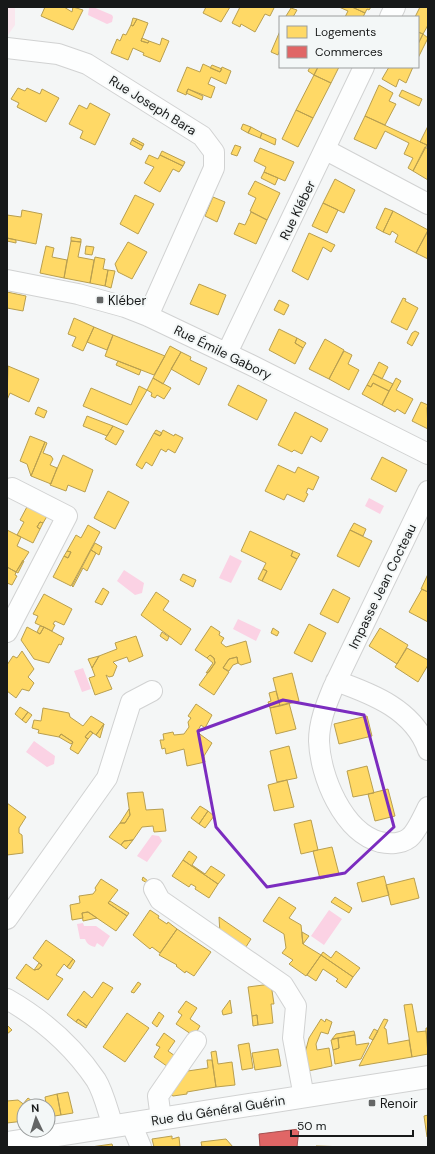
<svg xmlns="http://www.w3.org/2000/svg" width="435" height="1154" font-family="'DM Sans',sans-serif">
	<rect width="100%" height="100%" fill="#f4f6f6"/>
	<path fill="#fae7ee" d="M7 7H15V25L8 35Z"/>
	<path fill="#fbd2e4" d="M93 7 112 15 113 17 112 22 107 24 88 15 89 8Z
		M369 498 384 506 380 514 365 506Z
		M230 555 242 561 231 583 219 578Z
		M124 570 144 583 142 593 135 595 117 581Z
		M238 619 261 630 256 641 233 629Z
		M83 668 91 689 82 692 74 671Z
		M34 741 55 756 54 764 47 767 26 752Z
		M152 835 159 836 162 841 147 862 137 856Z
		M329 910 342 919 324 945 311 936Z
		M83 923 84 926H96L110 936 103 947 97 943 95 947C90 946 87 944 85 939H80L77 924Z"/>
	<path fill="#ffd966" stroke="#b99f4f" d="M45 7H64L72 12 73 7 83 10 73 30 41 16Z
		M206 7H230L221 22 203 13Z
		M240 7H272L274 8 270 16 265 14 255 32 241 24 240 27 232 23Z
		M339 7H352L365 13 363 17H345L348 11Z
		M352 7H371L369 10 367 9 365 13Z
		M420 7H428V25L423 34 418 32V17H415Z
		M291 8 297 10 293 17H288L286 16Z
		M133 18 137 19 133 26 131 25Z
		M137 19 148 23 141 41 148 43 149 41 160 45 162 38 169 41 160 62 143 55 144 53 133 48 128 60 111 53 117 39 120 41 123 34 126 35 131 25 133 26Z
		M280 31V49L278 55 271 52Z
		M418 32 423 34 418 44Z
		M423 34 428 38 418 58V44Z
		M142 38 149 41 148 43 141 41Z
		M203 64 220 72 222 67 231 71 226 84 211 77 208 84 215 87 211 98 188 89 186 95 177 91 187 67 200 72Z
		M212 65 222 69 220 72 210 68Z
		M310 67H318L314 75 308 71Z
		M318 67H339L331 83 314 75Z
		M389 67H413L406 83 399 79 396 87 382 79Z
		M314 75 331 83 313 118 296 110Z
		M379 85 393 93 389 101 396 104 385 125 365 116Z
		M18 88 25 91 27 88 40 94 42 89 59 98 46 122 17 107 19 103 11 99Z
		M188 89 203 96 202 100 186 93Z
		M402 90 422 99 419 106 399 96Z
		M90 103 110 114 95 145 80 138 83 131 69 124 79 105 87 109Z
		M296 110 313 118 298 147 282 139Z
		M365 116 427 145 413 171 408 168 413 158 404 154 409 143 385 131 376 149 354 139Z
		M243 124 251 127 248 133 241 129Z
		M428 126V142L427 145 420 142Z
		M251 127 262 133 260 138 248 133Z
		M262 133 276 139 275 145 260 138Z
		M133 138 144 144 143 146 132 140Z
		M132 140 143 146 141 150 130 144Z
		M235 145 241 147 237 156 231 154Z
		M425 147 428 149V180L413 171Z
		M260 148 294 162 285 181 264 172 266 167 254 161Z
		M162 151 185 162 183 166 160 155Z
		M149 155 158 159 160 155 183 166 179 172 173 169 160 192 144 183 154 167 145 163Z
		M264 172 278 178 275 185 261 178Z
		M335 179 355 190 344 213 323 203Z
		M255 181 280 193 267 220 250 211 256 198 248 194Z
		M135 195 154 204 138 234 120 224Z
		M213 197 225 202 217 222 205 216Z
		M323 203 338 210 327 233 312 226Z
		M385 208 393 211 383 232 376 228Z
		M22 210 42 214 36 244 7 238V215L21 217Z
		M393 211 428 230 416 253 395 242 398 235 392 231 390 235 383 232Z
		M251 212 267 220 256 244 234 234 239 223 245 225Z
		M428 231V259L416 253Z
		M309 233 335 245 331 252 323 247 308 280 292 271Z
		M71 237 81 239V242L71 241Z
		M7 238 16 240V243L7 241Z
		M71 241 81 242 78 257 94 260 90 283 64 278Z
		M128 242 147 252 132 279 118 272 115 264Z
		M46 246 54 248 52 257 67 260 64 278 40 273Z
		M86 246 94 247 92 255 85 254Z
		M95 257 105 259 103 269 108 270 105 286 90 283Z
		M108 270 115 271 111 288 105 286Z
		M199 284 226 295 218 315 190 304Z
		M7 292 26 296 23 311 7 308Z
		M403 298 406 299 405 301 418 308 407 330 391 322Z
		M279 300 289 305 284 315 274 310Z
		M74 318 94 327 83 351 72 346 76 337 68 334Z
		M94 327 113 335 107 350 87 342Z
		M279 329 297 338 295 343 303 348 295 364 269 350Z
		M415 331 419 333 412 346 407 343 412 333Z
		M113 335 165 356 154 375 105 356Z
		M297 338 306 343 303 348 295 343Z
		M325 339 344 350 329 379 309 369Z
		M170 346 181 352 163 384 153 378Z
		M344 351 352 355 348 364 359 370 349 390 329 379Z
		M181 352 191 357 190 360 207 368 199 385 171 369Z
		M118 361 141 370 139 375 116 365Z
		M379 362 388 367 382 379 373 374Z
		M8 366 39 379 29 402 10 393 7 400Z
		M373 374 393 384 389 391 373 383 371 387 367 385Z
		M153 378 171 388 164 399 157 395 155 398 151 396 152 393 147 390Z
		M396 378 401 381 396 390 413 399 405 414 397 409 395 412 382 405Z
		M373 383 389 391 382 405 362 394 367 385 371 387Z
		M238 385 267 400 257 420 228 405Z
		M139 386 147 390 127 425 83 406 91 388 131 405Z
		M421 402 428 405 427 408 428 429 412 421Z
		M38 407 47 411 44 418 35 414Z
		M295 412 328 429 321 442 311 436 302 454 294 450 292 452 278 445Z
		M87 416 113 426 107 436 83 426Z
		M113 426 124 431 116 445 105 439Z
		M156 430 162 433 160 436 154 433Z
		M163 430 174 436 175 434 183 438 175 453 168 449 166 452 161 449 152 466 146 462 142 469 136 465 154 433 160 436Z
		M30 436 45 442 31 476 27 464 20 461Z
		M45 442 47 443 43 453 51 456 53 459 50 465 57 468 51 484 31 476Z
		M63 455 93 470 85 492 68 485 66 491 50 485Z
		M382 457 407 470 396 492 371 479Z
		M278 465 295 473 298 467 319 477 313 490 308 488 306 493 308 494 304 502 287 494 284 500 265 491Z
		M108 491 129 502 115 529 94 518Z
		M29 503 49 513 43 523 40 522 37 527 40 529 33 543 17 535 24 522 20 520Z
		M40 522 43 523 40 529 37 527Z
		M354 523 366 529 363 536 350 530Z
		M88 525 100 532 71 586 53 577 64 556 68 558 71 552 67 551 76 535 81 538Z
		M7 530 21 537 17 546 29 552 16 572 7 567Z
		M350 530 372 541 359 567 337 556Z
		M250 531 293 551 291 556 297 559 281 590 262 581 267 571 263 569 266 563 241 551Z
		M95 543 102 547 99 555 91 550Z
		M91 550 96 553 87 571 83 568 73 587 72 586Z
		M67 551 71 552 68 558 64 556Z
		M293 551 300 554 297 559 291 556Z
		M23 560 24 561 18 573 16 572Z
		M7 567 16 572 15 575 17 576 12 585 7 583Z
		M263 569 267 571 262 581 258 579Z
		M183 574 196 580 193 587 180 580Z
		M428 574V592L421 589Z
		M103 588 109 592 102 605 95 602Z
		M333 589 350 598 338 623 320 614Z
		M422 589 428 592V622L409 612Z
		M156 592 169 601 163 610 191 629 181 645 141 615Z
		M44 594 72 609 64 625 55 621 53 624 55 625 52 631 35 623 38 616 33 614Z
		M309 624 326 633 312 662 294 653Z
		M40 626 44 627 40 634 37 632Z
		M211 626 220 632 219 635 224 638 221 643 226 647 246 641 251 662 241 665 238 663 237 657 229 659 223 668 229 672 214 695 199 685 215 663 214 658 210 655 207 658 195 650Z
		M27 627 40 634 44 627 64 638 61 645 59 644 49 663 34 659 21 640Z
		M273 628 279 632 277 636 271 633Z
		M380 628 408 645 397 664 369 646Z
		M162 632 169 637 167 641 160 636Z
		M136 636 143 656 129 662 127 657 113 662 117 666 113 676 109 677 106 675 112 689 95 695 89 678 95 676 92 668 99 656 117 649 115 643Z
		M407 648 428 660V665L418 682 395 667Z
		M22 651 34 669 28 677 34 683 29 691 22 689 16 698 7 691V665L13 656 17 658Z
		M210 655 214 658 215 663 209 672 206 673 213 663 207 658Z
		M99 656 92 668 88 659Z
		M237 657 238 663 233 665 229 671 223 668 229 659Z
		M292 673 299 701 280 706 273 678Z
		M276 691 280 706 270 708 268 702 271 701 269 693Z
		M289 703 296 729 276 734 270 708Z
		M196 704 212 715 205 728 201 725 197 732 212 743 204 756 205 762 187 766 184 749 166 754 165 748 162 749 160 740H164L163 734 173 732 174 735 184 734 189 727 188 722 191 718 188 716Z
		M20 707 28 712 22 720 15 714Z
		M43 708 69 713 70 717 83 726 91 716 104 724 96 735 90 731 85 737 88 739 78 754 70 749 73 742 61 734 59 737 38 733 39 730 32 728 34 720 41 721Z
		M28 712 32 715 26 723 22 720Z
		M367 716 372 736 339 744 334 724Z
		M104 724 100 738 96 735Z
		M90 731 93 733 88 739 85 737Z
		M61 734 73 742 71 744 59 737Z
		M289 746 297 778 277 782 270 751Z
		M367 766 374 793 353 797 347 771Z
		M287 780 294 807 274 811 268 785Z
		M388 789 395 816 375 821 368 794Z
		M143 792 146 810 163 809 166 831 154 832 153 826 142 827 133 840 124 841 121 845 109 837 120 823H125L130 815 127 793Z
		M7 803 26 817 19 828V833L22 835 23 853 7 855Z
		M200 806 208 811 199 824 191 818Z
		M129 809 130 815 125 823H120Z
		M208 811 214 816 205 828 199 824Z
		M311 820 318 850 301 854 294 824Z
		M133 840 126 849 121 845 124 841Z
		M332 847 339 874 320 879 313 851Z
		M189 851 197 857 192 865 205 874 211 866 225 875 218 884 183 860Z
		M183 860 218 884 209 898 195 889 196 887 191 884 189 887 172 876Z
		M384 876 389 895 362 902 357 883Z
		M143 877 148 881 147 883 142 880Z
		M414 878 419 898 391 905 386 885Z
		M101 879 118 890 108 903 127 916 116 931 88 912 82 913 83 918 72 920 70 905 80 903 79 896 93 894 96 890 95 888Z
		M279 897 296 908 289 918 301 925 303 944 321 955 306 976 289 964 293 960 282 953 286 948 284 934 263 921Z
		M335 897 352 908 349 913 331 902Z
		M110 901 129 913 127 916 108 903Z
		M150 910 159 916 158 918 167 924 168 922 177 929 160 953 152 947 150 949 133 935Z
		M88 912 97 918 83 921 82 913Z
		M219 917 251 939 244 950 220 934Z
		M177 929 211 952 194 976 186 971 185 973 176 966 177 965 159 955Z
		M302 932 309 936 303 944 302 936Z
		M46 940 73 959 67 967 64 964 56 975 63 979 48 1000 16 978 26 964 34 970 39 969 42 965 33 958Z
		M336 951 360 968 353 977 321 955 323 952 331 958Z
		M321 955 353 977 346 988 336 981 338 979 323 969 316 981 307 975Z
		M73 959 75 961 70 969 67 967Z
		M39 963 42 965 39 969 34 970Z
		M103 982 113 988 87 1026 78 1019 76 1022 67 1015 84 991 92 998Z
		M138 982 141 984 134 993 131 992Z
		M271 984 274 1004H271L273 1023 258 1025 257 1015 252 1016 248 987Z
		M230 1000 232 1013 223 1015 222 1011Z
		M186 1001 197 1008 190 1019 200 1026 194 1036 176 1024 182 1015 178 1012Z
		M412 1004 417 1032 426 1031 428 1054 412 1057 404 1005Z
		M159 1012 164 1016 157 1027 152 1023Z
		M127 1013 149 1028 125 1062 103 1047Z
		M257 1015 258 1025 253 1026 252 1016Z
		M78 1019 87 1026 86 1028 76 1022Z
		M321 1019 325 1022 326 1019 332 1022 328 1034 321 1032 316 1044 317 1050 329 1048 332 1066 308 1071 305 1053 309 1038Z
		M384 1019 388 1020 384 1028 386 1029 388 1044 409 1040 412 1057 359 1066Z
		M7 1025 12 1030 7 1034Z
		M426 1028H428V1043L426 1031Z
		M374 1029 378 1031 373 1040 369 1038Z
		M354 1031 355 1035 332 1039 336 1034Z
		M164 1033 175 1041 168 1051 178 1058 171 1069 154 1057 160 1047 156 1045Z
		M355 1035 356 1045 369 1043 361 1059 335 1064 333 1050 339 1048 338 1038Z
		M338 1038 339 1048 333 1050 331 1040Z
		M249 1043 253 1068 242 1070 238 1045Z
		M278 1049 281 1066 255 1070 252 1053Z
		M216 1051 218 1064 232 1062 235 1085 216 1087 211 1052Z
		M207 1060H212L216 1087 187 1092V1094L173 1096 167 1092 181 1072 208 1068Z
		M68 1092 73 1113 61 1115 57 1094Z
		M57 1094 61 1115 48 1117 45 1097Z
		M28 1098 39 1106H26L23 1104Z
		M18 1100 26 1106H24V1121L7 1123V1101Z
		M428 1115V1137H427L424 1116Z
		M172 1136V1139L179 1137 180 1147H154L152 1139Z
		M226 1139 233 1147H202L201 1142Z
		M112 1144 113 1147H91Z
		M316 1146 349 1147H316Z"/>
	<path fill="#e06666" stroke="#a44f4f" d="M299 1129 297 1147H260L259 1134Z"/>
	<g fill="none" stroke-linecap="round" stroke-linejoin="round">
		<defs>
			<path id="street" d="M390 17 395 7
				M7 48 58 54 87 64 202 136 214 152V168L148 316
				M326 150 428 204
				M7 280 78 294 125 307 148 316 251 365 428 454
				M227 353 364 67
				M428 491 333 688C326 705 319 722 319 741 320 776 343 832 380 842 389 844 401 844 409 838 416 833 424 815 428 807
				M7 632 67 516 12 488
				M336 681C373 694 414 710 428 750
				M154 889 160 900 283 985 296 1006 293 1038 304 1097
				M7 919 107 778 131 702 152 691
				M7 999C42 1019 73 1046 96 1080 104 1093 108 1112 113 1126
				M161 1119 158 1096 196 1041
				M131 1123 141 1147"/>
			<path id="secondary" d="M7 1143 428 1077"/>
		</defs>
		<use href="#street" stroke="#d1d2d2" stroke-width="22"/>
		<use href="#secondary" stroke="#d1d2d2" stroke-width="24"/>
		<use href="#street" stroke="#fdfefe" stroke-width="20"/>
		<use href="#secondary" stroke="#fdfefe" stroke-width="22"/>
	</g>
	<path fill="none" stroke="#7b2cbf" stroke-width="3" stroke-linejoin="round" d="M283 700 364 715 394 827 345 873 267 887 216 827 198 731Z"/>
	<g fill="#646666" stroke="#f3f7f7" stroke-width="1.5">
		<rect x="96" y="296" width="8" height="8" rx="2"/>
		<rect x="368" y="1099" width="8" height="8" rx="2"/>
	</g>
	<g text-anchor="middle" stroke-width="4" stroke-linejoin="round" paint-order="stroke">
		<g font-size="13" fill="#171919" stroke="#f3f7f7">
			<text transform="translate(153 105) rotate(32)" y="5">Rue Joseph Bara</text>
			<text transform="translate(297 210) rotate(-64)" y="5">Rue Kléber</text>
			<text transform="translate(223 352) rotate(26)" y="5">Rue Émile Gabory</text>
			<text transform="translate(382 586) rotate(-64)" y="5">Impasse Jean Cocteau</text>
			<text transform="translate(218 1110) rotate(-9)" y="5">Rue du Général Guérin</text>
		</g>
		<g font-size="13" fill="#171919" stroke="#f3f7f7" text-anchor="start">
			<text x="108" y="305">Kléber</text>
			<text x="380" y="1108">Renoir</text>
		</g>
	</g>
	<rect width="435" height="1154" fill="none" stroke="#171919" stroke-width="16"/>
	<rect x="279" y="16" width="140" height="52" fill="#f3f7f7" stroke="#9b9e9e"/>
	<rect x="287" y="26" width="20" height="12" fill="#ffd966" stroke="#9b9e9e"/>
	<text x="315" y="36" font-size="12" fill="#171919">Logements</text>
	<rect x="287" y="46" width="20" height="12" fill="#e06666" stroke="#9b9e9e"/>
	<text x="315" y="56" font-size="12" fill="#171919">Commerces</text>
	<g transform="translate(36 1118) rotate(356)"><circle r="19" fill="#f3f7f7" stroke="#9b9e9e"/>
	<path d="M0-3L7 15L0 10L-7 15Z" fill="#646666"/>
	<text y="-6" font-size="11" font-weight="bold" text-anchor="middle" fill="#171919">N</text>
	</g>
	<path d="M291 1130v6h122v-6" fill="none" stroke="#171919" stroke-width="2"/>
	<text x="297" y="1130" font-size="12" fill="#171919" stroke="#f3f7f7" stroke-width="3" paint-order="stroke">50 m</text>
</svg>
